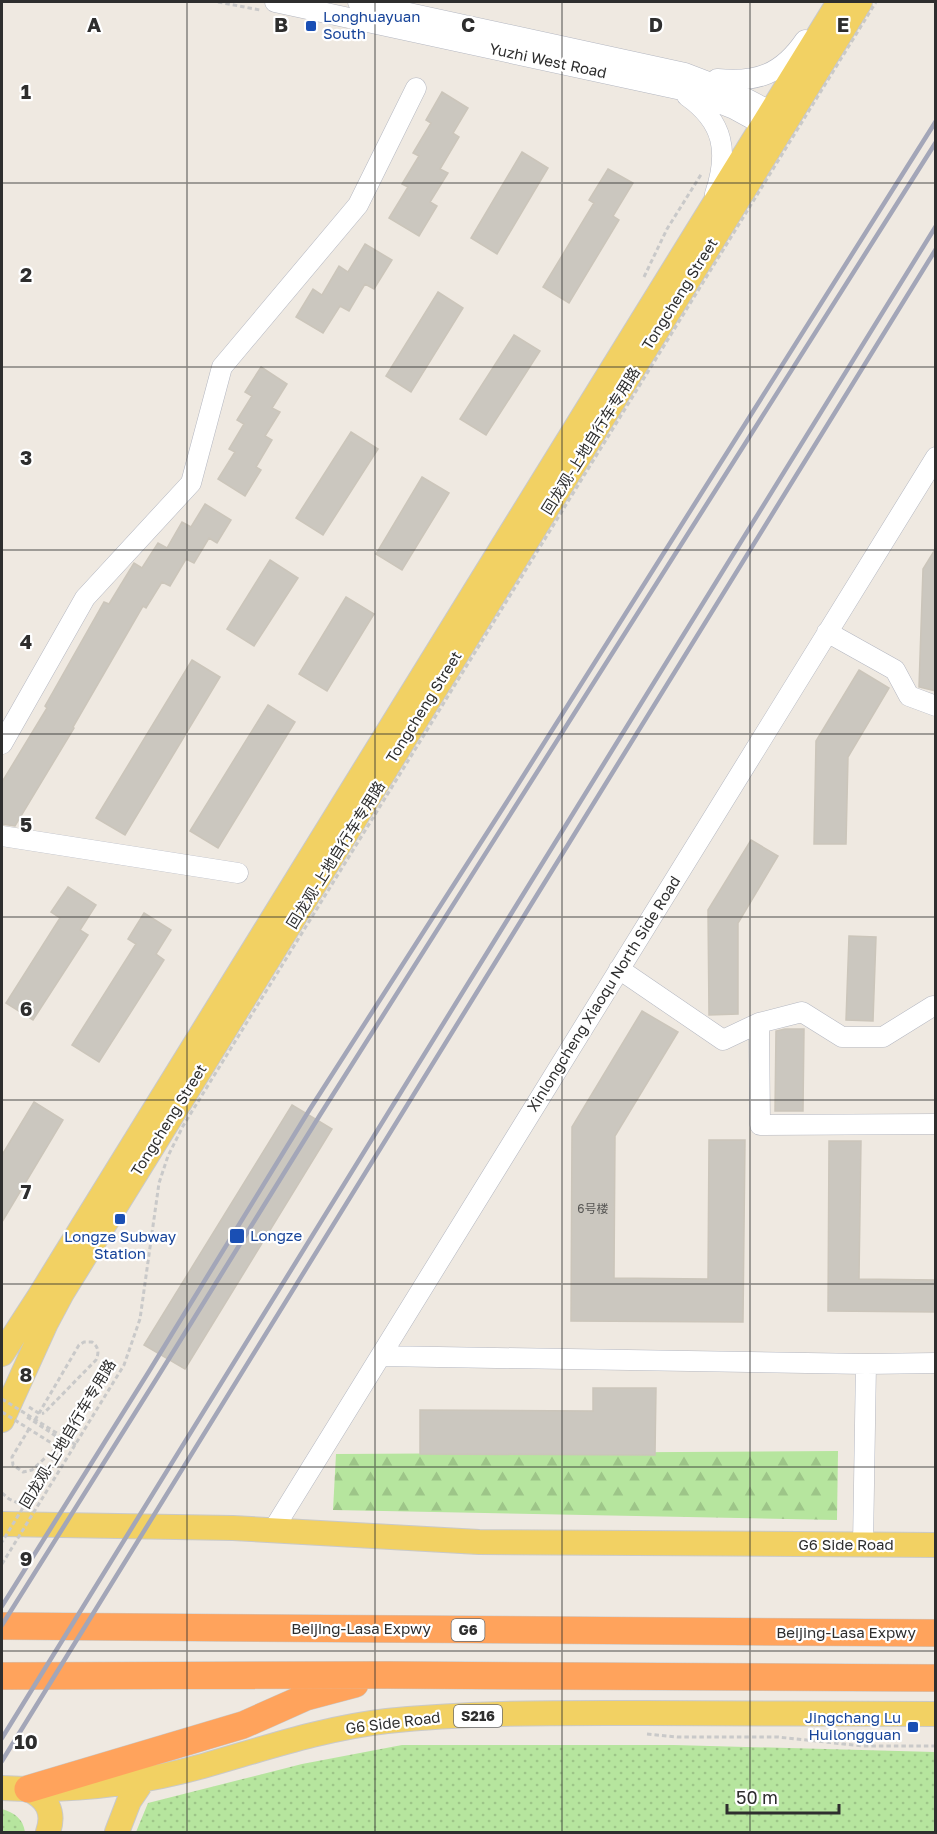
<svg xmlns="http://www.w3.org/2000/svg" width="937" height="1834" font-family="'Golos Text','Noto Sans SC',sans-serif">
	<defs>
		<pattern id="grass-dots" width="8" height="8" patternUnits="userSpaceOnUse" patternTransform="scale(1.5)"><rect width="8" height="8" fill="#b6e59e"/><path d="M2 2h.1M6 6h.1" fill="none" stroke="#9dc588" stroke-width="1.8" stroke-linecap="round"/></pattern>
		<pattern id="forest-firs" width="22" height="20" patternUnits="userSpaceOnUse" patternTransform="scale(1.5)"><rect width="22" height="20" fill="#b6e59e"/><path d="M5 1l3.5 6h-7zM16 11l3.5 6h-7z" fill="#9dc588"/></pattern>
	</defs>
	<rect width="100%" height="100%" fill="#efe9e1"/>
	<path fill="url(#grass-dots)" d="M402 1745H674L935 1752V1832H136L148 1803 302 1764Z
		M2 1809C14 1813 23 1818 25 1832H2Z"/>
	<path fill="url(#forest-firs)" d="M838 1451 837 1520 333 1510 336 1454Z"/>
	<path fill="#cbc7bf" stroke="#cbc5ba" stroke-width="1.5" d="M442 92 468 108 453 133 459 137 440 169 448 173 430 202 437 206 419 236 389 218 408 187 402 184 419 156 413 153 431 123 426 120Z
		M522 152 548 168 497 254 471 238Z
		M608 169 633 183 613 216 619 220 569 303 543 287 594 203 589 200Z
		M365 244 392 260 374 289 365 284 349 311 340 306 323 333 296 317 313 289 322 295 339 266 348 272Z
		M438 292 463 308 411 392 386 376Z
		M514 335 540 351 486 435 460 419Z
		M261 367 287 384 272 408 280 412 265 436 272 440 256 467 261 470 245 496 218 479 235 452 229 449 244 424 237 420 252 396 245 392Z
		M351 432 378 449 323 535 296 518Z
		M422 477 449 493 402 570 376 554Z
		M205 504 231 520 217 543 209 538 194 563 186 559 170 586 162 582 146 608 143 606 73 727 74 728 15 826 2 824V782L47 708 45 706 104 602 109 604 134 563 142 568 158 543 167 548 182 522 191 527Z
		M936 548V691L919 687 923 569Z
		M270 560 298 578 254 646 227 629Z
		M346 597 374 614 327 691 299 674Z
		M192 660 220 677 125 835 96 818Z
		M859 670 889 688 848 757 846 844H814L816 741Z
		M268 705 295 722 218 848 190 831Z
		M751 840 778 856 738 923V1014L709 1015 708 910Z
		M68 887 96 905 80 930 88 935 33 1020 6 1003 60 918 51 912Z
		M144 913 171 930 156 954 164 960 99 1062 72 1045 136 944 128 939Z
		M849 936 876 937 873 1021 846 1020Z
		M642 1011 678 1032 615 1136 614 1278 708 1279 709 1140H745L743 1322 571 1321 572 1127Z
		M785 1029H804L803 1111H775L776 1031Z
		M34 1102 63 1120 2 1222V1155Z
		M292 1105 332 1129 185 1369 144 1345Z
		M829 1141H861L859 1279 936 1280V1312L828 1311Z
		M593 1388H656L655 1455 420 1454V1410L593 1411Z"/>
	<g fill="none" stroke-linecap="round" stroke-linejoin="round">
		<defs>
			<path id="minor" d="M275 2 691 92 734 109 776 132
				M358 2 685 73 732 91 785 119
				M717 79C757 83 782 74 805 40
				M687 96C724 122 729 152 715 194
				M827 632 895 670 909 696 936 706
				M2 744 85 598 191 483 222 367 358 205 416 88
				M2 836 238 873
				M619 969 723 1040 759 1023
				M936 1007 933 1006 883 1037H842L802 1012 759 1023 760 1125 936 1124
				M381 1356 866 1364 936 1363
				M273 1530 936 457
				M863 1545 866 1364"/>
			<path id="major" d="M2 1354 39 1297 839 2
				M2 1420 46 1323 62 1293 860 2
				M2 1524 233 1528 479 1542 936 1545
				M2 1788C68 1792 138 1784 203 1766 263 1749 324 1728 387 1721 471 1712 557 1713 642 1713 740 1713 838 1714 936 1714
				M28 1789C47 1798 55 1812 48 1832
				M117 1832 129 1801 144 1779"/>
			<path id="highway" d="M2 1626 936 1633
				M2 1676 386 1675 936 1678
				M28 1789 243 1725 306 1697 355 1684"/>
		</defs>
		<use href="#minor" stroke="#b4b7c1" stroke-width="21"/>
		<use href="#major" stroke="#c9c9c9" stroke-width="26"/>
		<use href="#highway" stroke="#c9c9c9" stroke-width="28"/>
		<path stroke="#c9c9c9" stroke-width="3" stroke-dasharray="4.5 3" stroke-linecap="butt" d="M218 2 260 10
			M644 277 667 229 702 173
			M29 1407 40 1414 44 1413
			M27 1417 62 1440 59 1445 32 1470 23 1472 13 1465 12 1457 29 1429
			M2 1493 9 1499 20 1504
			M647 1734 677 1737H778L863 1746H936"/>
		<use href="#minor" stroke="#fff" stroke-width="20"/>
		<use href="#major" stroke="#f2d163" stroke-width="24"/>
		<use href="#highway" stroke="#ffa35c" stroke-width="27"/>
		<path stroke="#a3a6b8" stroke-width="4.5" d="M2 1606 148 1373 310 1109 510 797 936 121
			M2 1625 157 1378 320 1115 936 142
			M2 1738 936 226
			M2 1761 936 249"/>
		<path stroke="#c9c9c9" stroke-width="3" stroke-dasharray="4.5 3" stroke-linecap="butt" d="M2 1399 76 1445
			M2 1412 53 1444 57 1452 2 1542
			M35 1420 79 1345 84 1342H92C99 1347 99 1353 96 1360L44 1413
			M2 1564 124 1365 140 1319 159 1183 168 1156 183 1126 876 2"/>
	</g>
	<path fill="none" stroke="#2e2e2e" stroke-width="1.5" stroke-opacity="0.55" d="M187 2V1832M375 2V1832M562 2V1832M750 2V1832M2 183H936M2 367H936M2 550H936M2 734H936M2 917H936M2 1100H936M2 1284H936M2 1467H936M2 1651H936"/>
	<g fill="#1a4fb4" stroke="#fff" stroke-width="2">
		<rect x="305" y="20" width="12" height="12" rx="3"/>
		<rect x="114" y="1213" width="12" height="12" rx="3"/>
		<rect x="229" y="1228" width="16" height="16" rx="3"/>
		<rect x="907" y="1721" width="12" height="12" rx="3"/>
	</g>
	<g text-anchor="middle" stroke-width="4.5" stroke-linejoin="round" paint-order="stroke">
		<g font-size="12" fill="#555452">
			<text x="593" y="1213">6号楼</text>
		</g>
		<g fill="#fff" stroke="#6d6d6d" stroke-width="1.5">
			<rect x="451.5" y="1619" width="33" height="22" rx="4.5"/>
			<rect x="454" y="1705" width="48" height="22" rx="4.5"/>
		</g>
		<g font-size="14" font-weight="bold" fill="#2e2e2e">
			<text x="468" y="1635">G6</text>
			<text x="478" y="1721">S216</text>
		</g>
		<g font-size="15" fill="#164399" stroke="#fff" text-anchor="start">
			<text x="323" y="22">Longhuayuan<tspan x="323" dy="17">South</tspan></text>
			<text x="250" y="1241">Longze</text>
			<text x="120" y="1242" text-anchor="middle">Longze Subway<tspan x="120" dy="17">Station</tspan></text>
			<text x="901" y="1723" text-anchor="end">Jingchang Lu<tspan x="901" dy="17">Huilongguan</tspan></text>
		</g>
		<g font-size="15" fill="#2e2e2e" stroke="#fff">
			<text transform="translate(548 61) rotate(12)" y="5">Yuzhi West Road</text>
			<text transform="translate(680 294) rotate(-58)" y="5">Tongcheng Street</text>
			<text transform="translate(591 441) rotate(-58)" y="5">回龙观-上地自行车专用路</text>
			<text transform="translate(424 707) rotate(-58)" y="5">Tongcheng Street</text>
			<text transform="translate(336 855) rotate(-58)" y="5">回龙观-上地自行车专用路</text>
			<text transform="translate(604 994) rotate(-58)" y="5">Xinlongcheng Xiaoqu North Side Road</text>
			<text transform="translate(169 1120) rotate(-58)" y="5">Tongcheng Street</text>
			<text transform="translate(68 1434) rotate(-59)" y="5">回龙观-上地自行车专用路</text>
			<text x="846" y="1550">G6 Side Road</text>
			<text x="361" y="1634">Beijing-Lasa Expwy</text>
			<text x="846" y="1638">Beijing-Lasa Expwy</text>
			<text transform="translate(393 1723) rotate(-7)" y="5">G6 Side Road</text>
		</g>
	</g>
	<g font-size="20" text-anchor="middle" font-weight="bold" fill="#2e2e2e" stroke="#fff" stroke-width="4.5" stroke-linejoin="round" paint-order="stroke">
		<text x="94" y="32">A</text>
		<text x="281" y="32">B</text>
		<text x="468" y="32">C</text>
		<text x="656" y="32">D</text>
		<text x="843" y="32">E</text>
		<text x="26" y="99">1</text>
		<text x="26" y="282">2</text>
		<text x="26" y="465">3</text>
		<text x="26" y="649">4</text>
		<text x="26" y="832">5</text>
		<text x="26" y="1016">6</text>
		<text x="26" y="1199">7</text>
		<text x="26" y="1382">8</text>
		<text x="26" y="1566">9</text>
		<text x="26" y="1749">10</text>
	</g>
	<rect width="937" height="1834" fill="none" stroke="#2e2e2e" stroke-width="6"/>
	<path d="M727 1804v9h112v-9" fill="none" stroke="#2e2e2e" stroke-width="3"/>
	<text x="736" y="1804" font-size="18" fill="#2e2e2e" stroke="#ffffff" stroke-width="4.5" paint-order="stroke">50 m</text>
</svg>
